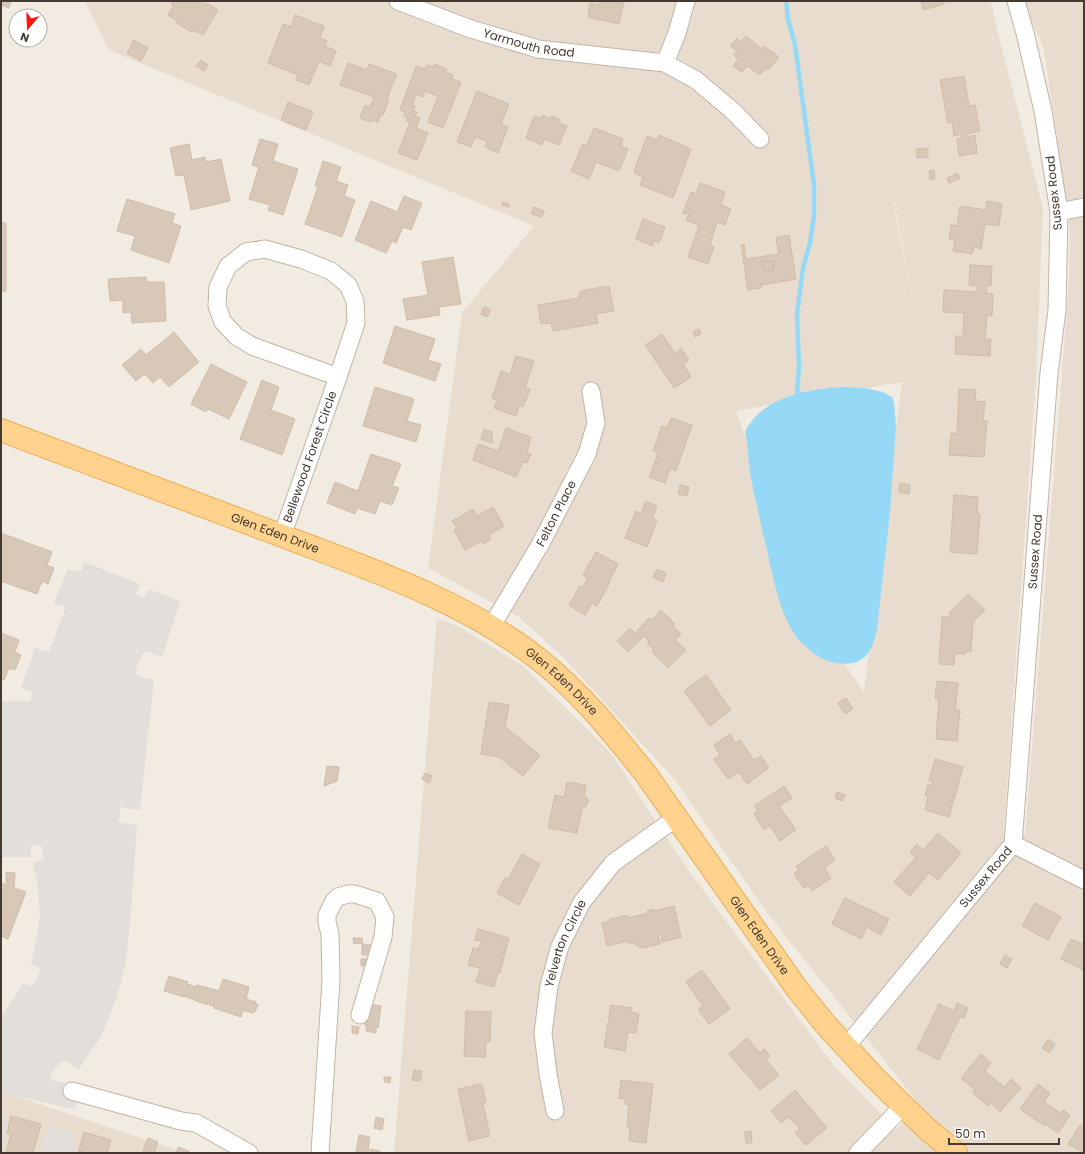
<svg xmlns="http://www.w3.org/2000/svg" width="1085" height="1154" font-family="Poppins,sans-serif">
	<rect width="100%" height="100%" fill="#f2ebe1"/>
	<path fill="#e7dcce" fill-rule="evenodd" d="M85 1H991L996 25 1043 209 1036 378 1004 828 1025 835 1069 285 1070 228 1044 49 1023 1H1084V1153H394L437 618 459 627 523 666 610 752 686 867 834 1066 896 1130 919 1104 765 910 675 780 565 659 519 617 428 568 462 313 534 226 109 50ZM893 202H894L920 335 915 312ZM902 382 864 692 776 563 773 518 736 411Z
		M1 1091 185 1153H1Z"/>
	<path fill="#e2deda" d="M84 562 140 584 136 594 142 597H145L149 589 180 601 162 657 147 652H144L138 663 136 673 140 677 154 680 140 810 121 807 120 810 119 822 121 823 137 825 130 925 125 966 117 996 102 1035 79 1069 65 1060 60 1063 52 1072 51 1078 52 1080 81 1087 75 1110 1 1092V1018L23 983 30 986 33 985 41 969 31 964 37 937 40 914 37 882 33 863 42 860 44 857 41 845 31 846V857H1V701H29L31 700 32 692 21 688 35 648 49 652 66 607 54 603 68 569 79 572 81 571Z
		M1 1116 9 1118 1 1151Z
		M47 1126 76 1133 71 1153H41Z"/>
	<path fill="#96d9f6" d="M844 387 865 388 883 392 892 397 894 403 896 426 890 512 877 629C874 643 869 661 852 663 832 666 817 658 803 644 800 641 797 639 795 635 778 609 773 575 766 546 760 519 753 492 749 465 748 454 748 443 745 432 763 396 808 389 844 387Z"/>
	<g fill="none" stroke-linecap="round" stroke-linejoin="round">
		<path stroke="#96d9f6" stroke-width="4.5" d="M786 1 788 19 795 45 814 185V215L810 243 803 268 797 314 799 367 797 393 798 399"/>
	</g>
	<path fill="#d8c8b8" stroke="#d0bca8" fill-rule="evenodd" d="M1 1H11L9 8 1 5Z
		M173 1H199L206 5 207 3 218 10 203 35 193 30 192 32 176 23 177 21 168 15 174 5 171 4Z
		M598 1H624L619 24 588 17 590 3 598 5Z
		M921 1H944V4L923 10Z
		M295 15 324 26 320 38 327 41 325 46 336 51 330 66 319 61 309 85 296 80 298 75 268 63 283 24 291 27Z
		M746 36 762 49 764 46 779 57 768 70 766 68 760 75 747 66 742 72 733 66 738 59 734 55 737 51 730 46 737 38 741 42Z
		M134 40 148 48 141 61 127 53Z
		M201 60 208 65 204 71 196 66Z
		M348 63 367 70 369 64 397 74 387 98 389 99 383 115 381 114 378 122 372 120 371 122 360 118 365 105 370 107 374 97 340 85Z
		M435 64 447 69 446 72 453 75 452 79 461 82 443 128 428 122 438 96 425 91 423 97 416 94 412 105 415 106 413 110 417 112 415 116 420 118 416 128 428 133 417 160 398 153 410 122 406 121 408 117 404 116 405 112 400 110 416 66 425 69 427 65 434 67Z
		M964 76 969 106 975 105 980 131 966 134 967 137 975 135 977 153 959 156 957 139 962 138V134L954 136 952 122 948 123 940 80Z
		M477 91 509 104 501 124 508 127 498 153 485 147 487 141 475 137 471 147 457 142Z
		M288 102 313 112 306 130 281 120Z
		M542 115 551 119 552 116 559 119 558 122 567 126 559 145 544 139 542 145 526 138 534 116 541 118Z
		M594 128 623 139 621 146 628 149 619 171 596 162 589 179 571 171 583 144 587 145Z
		M659 135 691 149 673 198 640 185 643 177 636 174 634 171 647 136 657 140Z
		M260 139 278 144 273 161 298 169 283 215 268 210 270 205 249 199 259 167 252 165Z
		M189 144 192 160 205 157 206 162 221 159 230 201 191 210 184 175 176 176 170 148Z
		M928 148V157L917 158 916 149Z
		M323 161 341 167 336 181 348 185 344 196 355 200 342 237 305 224 318 187 315 186Z
		M934 170 935 179H930L929 171Z
		M957 173 960 178 949 183 947 178Z
		M700 183 725 192 721 205 731 209 725 225 717 222 710 245 714 247 708 264 688 257 699 225 686 220 689 214 683 213 691 192 696 194Z
		M404 196 422 203 411 230 403 227 396 243 392 241 386 253 355 240 371 201 397 212Z
		M127 199 175 214 172 223 181 226 169 263 131 250 135 236 117 231Z
		M987 201 1002 204 999 226 985 224 981 249 974 247 972 254 953 251 955 240 949 239 951 225 957 226 960 206 986 210Z
		M503 202 509 204 508 207 502 205Z
		M534 207 544 211 542 217 531 214Z
		M643 219 665 227 659 243 654 241 652 246 636 239Z
		M1 223H6V291H1Z
		M789 235 796 279 761 285V288L748 290 741 245 744 244 746 259 779 254 776 238ZM772 261 774 270 764 272 762 262Z
		M453 257 461 304 439 307 440 315 407 320 403 299 428 295 422 262Z
		M772 261 774 270 764 272 762 262Z
		M970 265 992 266 991 286 987 285 986 293 993 294 992 316 987 315 985 339H991L990 356 955 354 956 336H963L964 313 943 312 944 290 977 292 978 286 969 285Z
		M146 277 147 282H164L166 321 132 323 131 312 123 313V300L110 301 108 279Z
		M609 286 614 311 596 314 598 323 553 331 551 323 541 324 538 305 579 298 580 292 585 290Z
		M484 307 491 310 487 317 481 314Z
		M395 326 435 339 428 360 441 364 435 381 383 363Z
		M699 329 701 334 695 337 693 332Z
		M174 332 199 362 169 387 160 377 153 383 145 374 136 381 122 365 141 349 146 355Z
		M662 334 675 353 681 348 689 360 683 364 691 377 674 388 645 345Z
		M516 356 534 361 525 388 530 389 523 407 519 406 516 416 494 408 497 400 492 398 501 371 510 374Z
		M211 364 247 382 229 419 208 409 206 412 191 404Z
		M262 380 279 387 271 410 295 419 282 455 240 439Z
		M375 387 414 399 407 421 421 425 416 442 363 426Z
		M959 389 976 390 975 401 985 402 983 421H987L984 457 949 455 951 433 957 434Z
		M671 418 692 425 676 471 670 469 665 483 649 477 658 453 653 451 662 426 667 428Z
		M506 428 531 437 527 453 531 454 527 463 523 462 516 477 473 460 478 444 498 451Z
		M484 429 492 432V443L481 439Z
		M371 454 401 464 392 486 399 488 392 505 380 501 375 514 357 508 355 514 327 503 335 482 358 491Z
		M900 483 910 485 909 494 899 492Z
		M680 485 689 487 687 496 678 494Z
		M954 495 978 497 977 513 980 514 977 554 950 552Z
		M646 501 657 506 652 518 657 520 647 547 625 538 636 511 641 513Z
		M493 507 504 526 489 535 491 539 483 544 481 541 465 550 454 530 457 528 452 521 473 509 477 516Z
		M1 533 52 552 47 565 54 568 48 584 42 581 37 594 1 581Z
		M596 552 618 564 609 581 610 582 597 606 592 603 585 615 569 605 580 586 582 588 588 578 583 575Z
		M657 569 666 573 663 582 653 577Z
		M968 594 985 610 973 622 971 652 965 651V654L955 653 954 665 939 664 942 617H950V612Z
		M661 610 675 624 673 626 681 634 675 640 686 650 668 668 652 652 654 650 647 643 649 641 644 636 628 652 617 641 630 628 635 633 649 618 651 620Z
		M1 633 19 640 15 652 21 655 15 670 9 668 4 680 1 679Z
		M706 675 731 710 710 726 684 691Z
		M937 681 958 683 955 710H960L957 741 936 739 939 699H935Z
		M846 698 853 709 845 714 838 703Z
		M489 702 509 705 505 727 540 755 523 776 499 757 481 754Z
		M730 734 735 743 740 740 754 760 761 756 769 768 747 784 739 772 728 779 714 759 720 755 714 745Z
		M935 759 963 767 949 817 925 810 928 796 925 795 928 784 932 785 933 781 929 780Z
		M327 766 339 767 337 781 324 786Z
		M425 773 432 776 429 783 422 779Z
		M567 782 586 785 584 796 588 799V802L586 806 582 808 577 833 548 828 555 795 564 797Z
		M784 786 792 798 779 806 796 830 780 841 770 826 764 830 754 814 758 811 754 806Z
		M837 792 845 795 842 801 835 798Z
		M938 833 961 853 938 880 929 873 910 896 894 882 916 857 910 852 917 844 923 850Z
		M826 846 835 860 824 868 831 878 812 891 809 885 804 888 794 874 799 870 796 866Z
		M522 854 540 864 519 905 497 893 505 878 508 879Z
		M6 872 15 873 14 888 26 892 8 939 1 936V883L6 885Z
		M845 898 889 919 881 935 867 927 861 939 832 924Z
		M1035 903 1061 917 1048 940 1022 926Z
		M674 906 681 937 662 942 661 934 658 935 660 944 642 948 632 943H628L627 941 607 946 602 923 610 921V919L627 915 628 918 648 913 647 911 654 909 655 911Z
		M478 929 509 938 500 973 498 972 494 987 476 982 480 968 468 965 473 948 479 949 481 941 475 940Z
		M353 938H362L363 943 354 944Z
		M1071 939 1084 945V970L1061 959Z
		M362 944 371 945 370 955H362Z
		M1005 955 1012 959 1007 968 1000 964Z
		M361 959H368L367 966H361Z
		M702 970 730 1009 709 1024 698 1010 703 1006 686 982Z
		M169 976 188 982 187 984 196 987 197 985 219 991 223 979 249 987 246 999 256 1002 255 1004H258L255 1012H253V1013L243 1010 241 1017 214 1008V1006L209 1005 210 1002H208L207 1005 184 996V997L164 991Z
		M957 1003 968 1008 964 1018 960 1017 939 1060 917 1049 939 1004 954 1011Z
		M368 1004 381 1006 378 1028 376 1027V1033L366 1031 367 1026H365Z
		M611 1005 632 1008 631 1012 639 1014 636 1033 628 1032 625 1051 604 1047Z
		M466 1011 491 1012 490 1042 486 1041 485 1057 464 1056Z
		M352 1026 359 1027 358 1034 352 1033Z
		M747 1038 760 1053 764 1049 770 1056 766 1060 779 1075 760 1090 729 1054Z
		M1048 1039 1055 1044 1049 1053 1042 1048Z
		M981 1054 991 1063 985 1071 1004 1087 1011 1079 1021 1088 1000 1112 991 1103 988 1106 972 1092 975 1090 961 1078Z
		M414 1070 422 1071 420 1081 412 1080Z
		M384 1077H391L390 1083 384 1082Z
		M621 1080 653 1084 646 1143 629 1141 630 1127H627L629 1105 625 1104 626 1099 619 1098Z
		M482 1084 486 1102 483 1103 490 1136 469 1141 458 1089Z
		M1038 1084 1050 1093 1044 1102 1060 1113 1063 1110 1070 1115 1058 1133 1046 1124 1045 1126 1020 1109Z
		M795 1090 827 1128 806 1145 795 1133 800 1129 789 1117 781 1123 771 1111Z
		M11 1116 41 1124 33 1153H6L11 1134 7 1133Z
		M376 1117 384 1119 382 1130 374 1128Z
		M1080 1125 1084 1127V1153L1068 1144Z
		M751 1131 752 1143H746L745 1132Z
		M84 1132 111 1140 107 1153H78Z
		M359 1135 370 1137 368 1149 380 1151 379 1153H356Z
		M148 1138 158 1142 154 1153H149L143 1151Z
		M178 1147 189 1151 188 1153H176Z"/>
	<g fill="none" stroke-linecap="round" stroke-linejoin="round">
		<defs>
			<g id="minor">
				<path id="s1" d="M398 1 468 28 538 49 665 63 696 80 733 111 760 139"/>
				<path d="M665 63 677 33 686 1"/>
				<path d="M1059 212 1084 207"/>
				<path id="s2" d="M282 536 338 377 356 323 355 301 348 285 331 271 301 259 265 249 246 252 228 266 218 287 217 306 223 322 236 336 252 346 338 377"/>
				<path id="s3" d="M491 627 540 545 587 454 596 423 591 391"/>
				<path d="M1013 844 1084 880"/>
				<path id="s4" d="M846 1047 1013 844 1049 373 1057 310 1059 212 1043 111 1025 33 1016 1"/>
				<path d="M72 1091 181 1121 196 1123 249 1153"/>
				<path id="s5" d="M555 1111 548 1074 543 1033 549 986 560 946 582 902 613 863 676 818"/>
				<path d="M320 1153 331 981 330 934 327 922V915L334 901 338 897 348 894H355L377 901 385 917 383 937 360 1015"/>
				<path d="M858 1153 903 1106"/>
			</g>
			<g id="major">
				<path id="s6" d="M1 430C94 465 187 500 280 535 369 569 466 601 541 661 581 693 613 733 645 773L797 989 826 1025 874 1077 926 1128 956 1153"/>
			</g>
		</defs>
		<use href="#minor" stroke="#c1b4a6" stroke-width="19"/>
		<use href="#major" stroke="#edae54" stroke-width="24"/>
		<use href="#minor" stroke="#fff" stroke-width="17"/>
		<use href="#major" stroke="#ffd28d" stroke-width="22"/>
	</g>
	<g text-anchor="middle" stroke-width="3" stroke-linejoin="round" paint-order="stroke">
		<g font-size="12" fill="#443a31" stroke="#fff">
			<text dy="4" stroke="none"><textPath href="#s1" startOffset="138">Yarmouth Road</textPath></text>
			<text transform="translate(1054 193) rotate(-96)" y="4">Sussex Road</text>
			<text dy="4" stroke="none"><textPath href="#s2" startOffset="84">Bellewood Forest Circle</textPath></text>
			<text dy="4" stroke="none"><textPath href="#s3" startOffset="131">Felton Place</textPath></text>
			<text dy="4" stroke="none"><textPath href="#s6" startOffset="293">Glen Eden Drive</textPath></text>
			<text dy="4" stroke="none"><textPath href="#s4" startOffset="556">Sussex Road</textPath></text>
			<text dy="4" stroke="none"><textPath href="#s6" startOffset="618">Glen Eden Drive</textPath></text>
			<text dy="4" stroke="none"><textPath href="#s4" startOffset="220">Sussex Road</textPath></text>
			<text dy="4" stroke="none"><textPath href="#s6" startOffset="941">Glen Eden Drive</textPath></text>
			<text dy="4" stroke="none"><textPath href="#s5" startOffset="172">Yelverton Circle</textPath></text>
		</g>
	</g>
	<rect width="1085" height="1154" fill="none" stroke="#443a31" stroke-width="4"/>
	<g transform="translate(28 28) rotate(199)"><circle r="19" fill="#ffffff" stroke="#b4b0ad"/>
	<path d="M0-3L7 15L0 10L-7 15Z" fill="#ff150b"/>
	<text y="-6" font-size="11" font-weight="bold" text-anchor="middle" fill="#443a31">N</text>
	</g>
	<path d="M949 1138v6h110v-6" fill="none" stroke="#443a31" stroke-width="2"/>
	<text x="955" y="1138" font-size="12" fill="#443a31" stroke="#ffffff" stroke-width="3" paint-order="stroke">50 m</text>
</svg>
